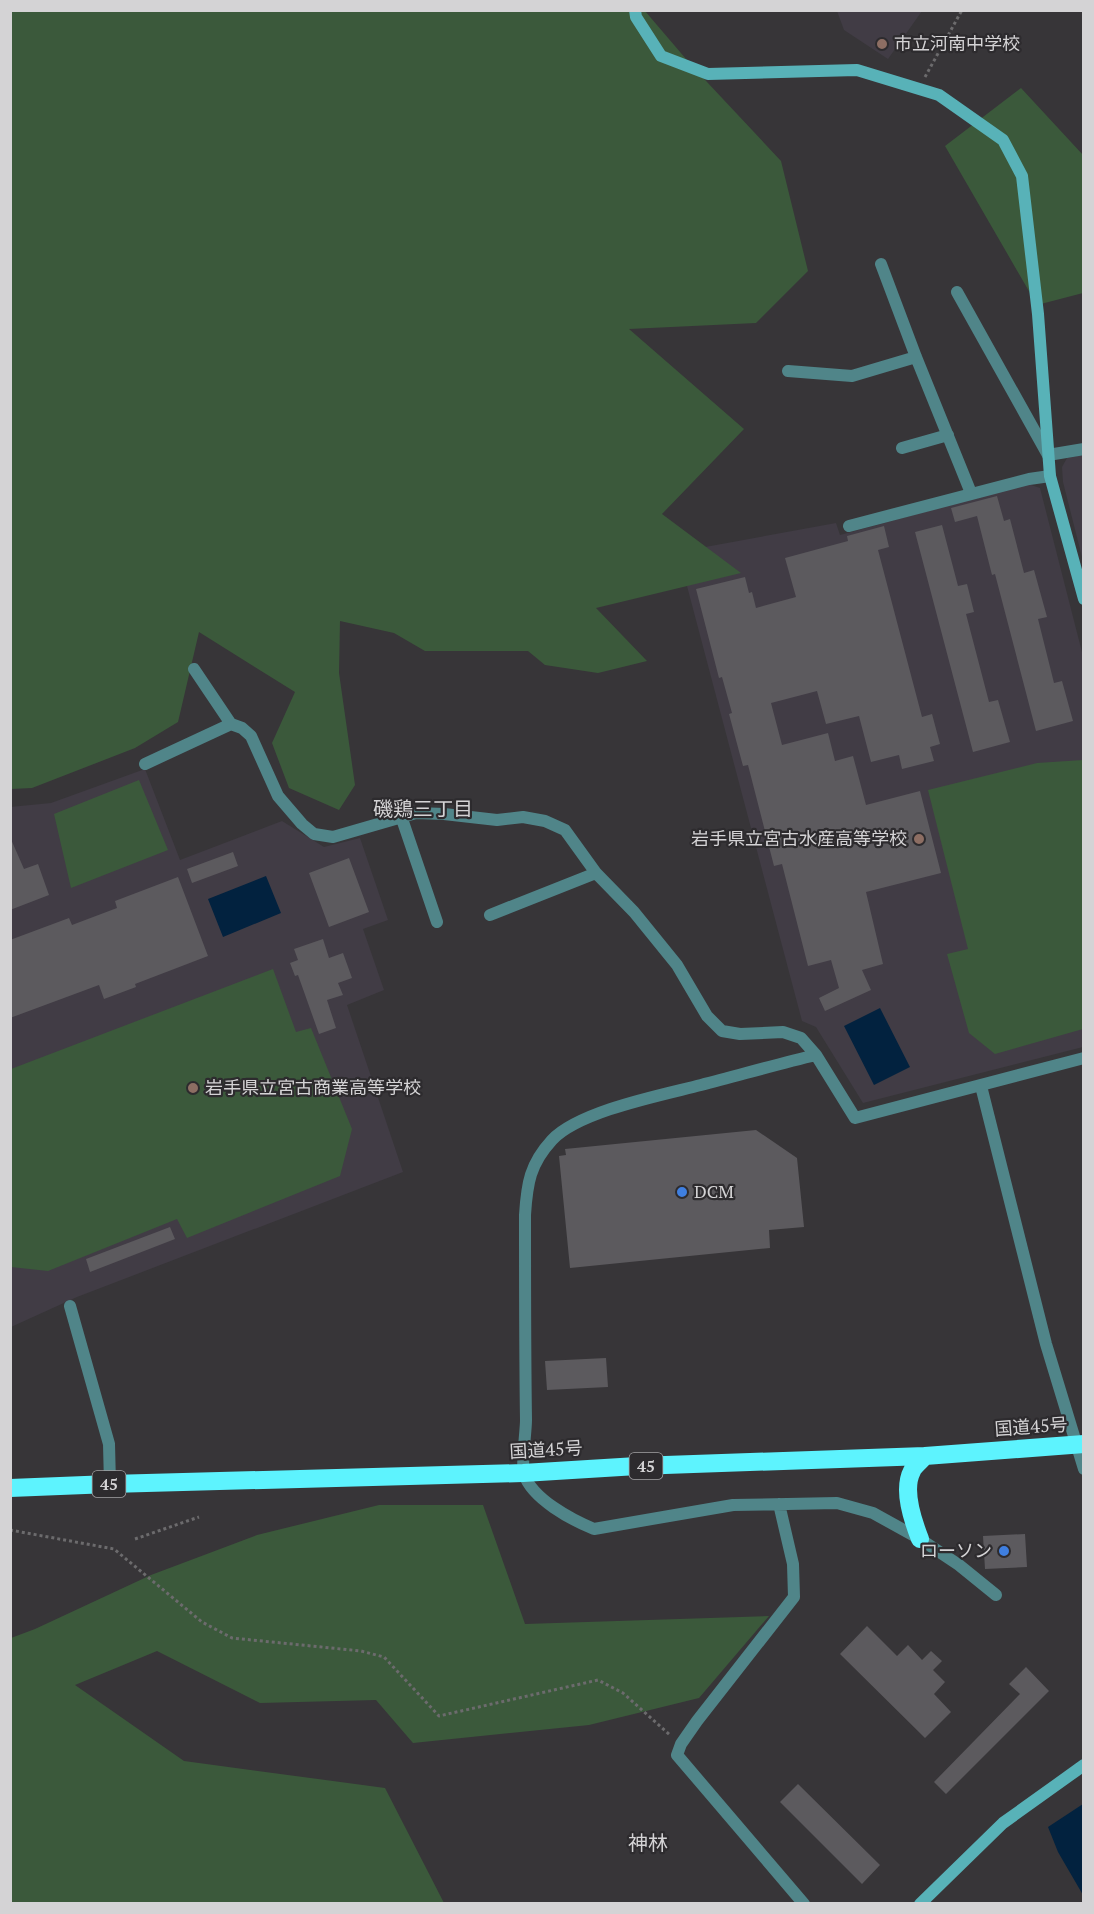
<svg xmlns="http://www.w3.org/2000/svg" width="1094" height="1914" font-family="'PT Serif','Noto Sans JP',serif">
	<rect width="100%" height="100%" fill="#373538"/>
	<path fill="#413c45" d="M837 11H922L888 59 844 30Z
		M1083 455V561L1063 482 1062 467 1067 458Z
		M1028 484 1040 488 1083 656V1047L863 1103 816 1027 802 1021 678 552 836 523 840 535Z
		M145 769 180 860 282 821 324 847 360 838 388 920 363 929 384 990 347 1005 403 1172 77 1297 11 1327 10 807 51 803Z"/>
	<path fill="#3b593b" d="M11 11H645L692 66 781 161 808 271 756 323 629 329 744 429 662 514 741 573 596 608 647 661 598 673 545 665 528 651H425L394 633 340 621 339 673 355 785 339 810 289 788 272 743 295 692 199 632 178 722 135 748 32 788 11 789Z
		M1021 88 1083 155V293L1037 305 945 146Z
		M1083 760V1029L995 1054 969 1033 947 954 968 949 928 790 1037 763Z
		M139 780 168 850 71 888 54 814Z
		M273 969 296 1032 311 1028 352 1129 340 1176 187 1238 177 1219 48 1271 11 1267V1069Z
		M379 1505H483L525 1624 769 1616 699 1698 589 1725 413 1743 376 1700 260 1703 157 1651 75 1685 184 1761 385 1788 444 1903H11V1638L35 1629 151 1575 257 1535Z"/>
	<path fill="#02223f" d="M266 876 281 913 223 937 208 899Z
		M880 1008 910 1067 874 1085 844 1026Z
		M1083 1804V1895L1058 1852 1048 1827Z"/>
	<path fill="#5c5a5e" d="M997 496 1004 521 1010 519 1024 573 1034 570 1047 617 1038 619 1054 683 1062 681 1073 721 1036 731 995 574 992 575 977 516 955 522 951 508Z
		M942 525 958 586 967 584 974 612 966 614 989 702 998 700 1010 742 973 752 915 532Z
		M884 526 889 547 878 550 922 717 932 714 940 744 930 747 934 761 902 769 899 755 871 762 859 716 826 724 817 691 771 703 782 745 828 733 835 761 853 756 866 805 920 791 941 873 866 892 883 964 862 970 871 990 825 1011 819 998 839 988 831 960 808 966 782 864 774 866 748 765 743 766 729 714 732 713 722 677 719 678 696 589 745 577 749 593 752 592 756 608 796 597 785 558 848 541 847 536Z
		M10 837 24 869 38 864 49 895 10 910Z
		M233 852 238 866 192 883 187 869Z
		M349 858 369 912 329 927 309 873Z
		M178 877 208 956 135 984 136 987 104 999 99 985 10 1018V940L69 918 72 925 117 908 115 901Z
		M323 939 329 958 343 953 352 978 338 983 343 995 327 1000 336 1028 319 1034 298 975 295 976 290 963 298 960 294 949Z
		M756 1130 797 1158 804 1227 769 1230 770 1248 570 1268 559 1156 566 1155 565 1149Z
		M170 1227 175 1239 90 1272 86 1259Z
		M606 1358 608 1387 547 1390 545 1361Z
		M1025 1534 1027 1567 985 1569 983 1536Z
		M867 1626 897 1656 908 1645 922 1660 931 1651 942 1661 933 1670 945 1682 934 1694 951 1712 925 1738 840 1654Z
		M1026 1667 1049 1691 946 1794 934 1782 1020 1694 1009 1684Z
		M798 1784 880 1865 862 1884 780 1802Z"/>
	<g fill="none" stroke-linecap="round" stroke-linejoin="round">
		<path stroke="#6c6b6d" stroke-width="3" stroke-dasharray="3 3" stroke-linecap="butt" d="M925 77 962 10
			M10 1530 114 1549 202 1622 232 1638 361 1651 384 1657 439 1716 598 1680 623 1693 670 1735
			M135 1539 199 1517"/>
		<path stroke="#508589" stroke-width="12" d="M881 264 916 357 971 493
			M957 292 1048 455 1084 449
			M788 371 852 376 916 357
			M902 448 948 435
			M849 526 1029 479 1050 476
			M194 669 231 724 242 728 251 736 278 796 302 824 314 834 333 837 416 813 444 814 497 820 523 817 545 821 565 830 596 873 634 912 677 965 707 1016 722 1031 740 1034 783 1032 801 1038 816 1055
			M145 764 231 724
			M401 816 437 922
			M490 915 596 873
			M981 1086 1046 1344 1084 1469
			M70 1306 109 1444 110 1484
			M779 1504 793 1564 794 1597 697 1721 681 1744 677 1755 804 1904
			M996 1595 959 1565 920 1539 873 1513 837 1503 733 1505 594 1529C572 1520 532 1499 524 1474 521 1465 526 1432 526 1420 525 1351 525 1283 525 1215 527 1183 530 1164 552 1140 579 1111 662 1095 701 1085 740 1075 778 1064 816 1055L855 1118 1084 1058"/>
		<path stroke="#58b2b8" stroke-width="12" d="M635 10 636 17 661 56 708 74 857 70 939 95 1003 140 1022 176 1038 314 1050 476 1084 599
			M920 1904 1003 1823 1084 1765"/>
		<path stroke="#5df3fe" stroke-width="18" d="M10 1488 110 1484 523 1473 637 1466 925 1456 1084 1444
			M920 1539C913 1521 902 1490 912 1471 914 1466 921 1461 925 1456"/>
	</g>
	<g fill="#8d6e63" stroke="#2d2b2e" stroke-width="2">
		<circle cx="882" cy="44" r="6"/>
		<circle cx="919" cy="839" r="6"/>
		<circle cx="193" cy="1088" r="6"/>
	</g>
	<g fill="#3f7fe0" stroke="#2d2b2e" stroke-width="2">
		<circle cx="682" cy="1192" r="6"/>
		<circle cx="1004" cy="1551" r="6"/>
	</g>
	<g text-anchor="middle" stroke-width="4.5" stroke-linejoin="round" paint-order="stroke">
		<g fill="#2d2b2e" stroke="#a2a1a3" stroke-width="1.5">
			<rect x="629.5" y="1453" width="33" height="26" rx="4.5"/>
			<rect x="92.5" y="1471" width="33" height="26" rx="4.5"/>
		</g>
		<g font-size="16" font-weight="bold" fill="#d4d3d5">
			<text x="646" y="1472">45</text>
			<text x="109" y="1490">45</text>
		</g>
		<g font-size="18" fill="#d4d3d5" stroke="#2d2b2e" text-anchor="start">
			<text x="894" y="50">市立河南中学校</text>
			<text x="907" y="845" text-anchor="end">岩手県立宮古水産高等学校</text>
			<text x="205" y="1094">岩手県立宮古商業高等学校</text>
			<text x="694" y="1198">DCM</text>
			<text x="992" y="1557" text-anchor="end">ローソン</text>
		</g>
		<g font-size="18" fill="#d4d3d5" stroke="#2d2b2e">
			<text transform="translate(1031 1427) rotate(-4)" y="6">国道45号</text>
			<text transform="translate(546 1450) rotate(-3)" y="6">国道45号</text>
		</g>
		<g font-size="20" fill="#d4d3d5" stroke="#2d2b2e">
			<text x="423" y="816">磯鶏三丁目</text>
			<text x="648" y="1850">神林</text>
		</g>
	</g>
	<rect width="1094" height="1914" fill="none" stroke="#d4d3d5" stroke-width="24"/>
</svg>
